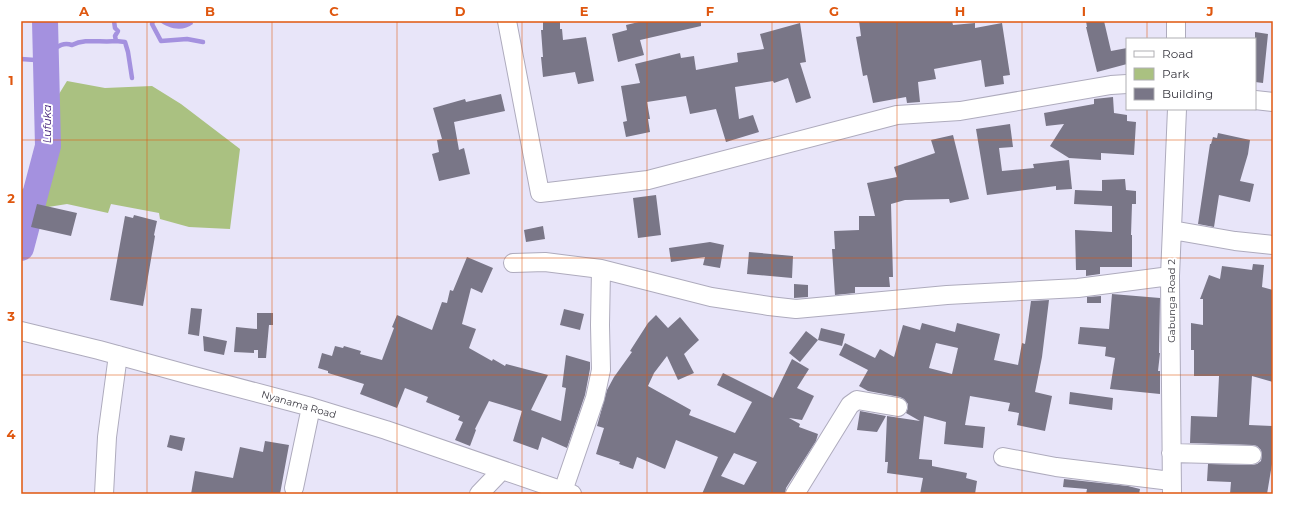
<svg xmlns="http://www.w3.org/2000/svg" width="1294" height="515" font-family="Montserrat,sans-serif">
	<rect width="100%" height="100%" fill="#e8e5f9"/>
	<path fill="#aac181" d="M67 81 105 88 152 86 181 104 240 149 230 229 189 227 160 219 159 213 111 204 108 213 67 204 23 211 21 210 22 189 29 187 40 156 51 107Z"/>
	<path fill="#a491df" d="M159 21H192L193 24C183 32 168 29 159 21Z"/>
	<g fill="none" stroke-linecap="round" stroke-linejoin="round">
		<path stroke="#a491df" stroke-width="4.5" d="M153 21 152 24 161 41 187 39 203 42
			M116 41 125 42 128 52 132 78
			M45 55C55 50 60 41 72 45 86 38 101 43 116 41L115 36 118 31 115 28 114 21
			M21 59 35 60 46 63"/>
		<path stroke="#a491df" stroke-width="26" d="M21 248 48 146 45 21"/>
	</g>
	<path fill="#797687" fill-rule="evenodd" d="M543 21H560V29H562L563 40 586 37 594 81 578 84 575 72 543 77 541 57H543L541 30H543Z
		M643 21H701V26L640 40 644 55 618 62 612 34 627 30 626 25Z
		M859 21H952L953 25 975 23V28L1002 23 1010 75 1003 76 1004 84 985 87 981 60 934 69 936 79 918 82 920 102 907 103 906 97 873 103 867 75 863 76 856 37 861 36Z
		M1086 21H1104L1111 51 1127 48V64L1097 72 1086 27H1087Z
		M800 23 806 62 800 63 811 98 796 103 788 78 774 83 773 81 735 87 739 119 753 115 759 132 726 142 716 109 690 114 686 96 647 102 650 119H648L650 132 626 137 623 122 627 121 621 86 640 83 635 64 680 53 681 58 694 56 696 70 738 62 737 53 764 49 760 34Z
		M1255 32 1268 34 1263 83 1255 82Z
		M501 94 505 111 454 122 459 150 464 148 470 174 439 181 432 154 439 152 437 140 442 139 433 108 465 99 466 102Z
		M1113 97 1114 113 1127 115V121L1136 122 1134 155 1101 153V160L1069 158 1050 146 1064 124 1046 126 1044 113 1094 104V99Z
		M1010 124 1013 147 999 148 1002 171 1034 168 1033 164 1069 160 1072 189 1056 190V186L987 195 976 129Z
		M1218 133 1250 140 1248 154 1240 181 1254 184 1250 202 1219 195 1214 227 1198 224 1210 144H1211L1213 137 1217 138Z
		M953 135 969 199 950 203 949 199 905 200 891 204 893 277H889L890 287H855V293L835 295 832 249H835L834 231 859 230V216H875L867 183 897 177 894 167 935 153 931 140Z
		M1125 179 1126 190 1136 191V204H1132L1131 235H1132V267H1100V274L1086 276V270H1076L1075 230 1112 232V206L1074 204 1075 190 1102 191V180Z
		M656 195 661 235 638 238 633 198Z
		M37 204 77 213 71 236 31 227Z
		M134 215 157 221 154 235 155 236 143 306 110 300 125 216 133 218Z
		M543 226 545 239 526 242 524 230Z
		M710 242 724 245 720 268 703 265 705 257 671 262 669 248Z
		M749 252 793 256 792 278 747 274Z
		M467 257 493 268 482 293 471 288 462 324 476 329 469 348 492 361 493 359 505 366 506 364 548 375 531 410 561 421 566 388 562 387 566 355 590 362V369L585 395 567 448 542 437 538 450 513 441 522 411 489 401 475 429 476 430 470 446 455 440 463 422 458 420 460 416 426 402 428 397 405 388 397 408 360 394 364 384 328 373V371L318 368 322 353 332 356 335 346 343 348 344 346 361 351 360 354 382 360 394 328 392 327 397 315 432 330 442 302 447 303 450 290 453 291Z
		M1253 264 1264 265 1262 287 1273 290V382L1252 376 1249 425 1273 426V458L1267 494H1230L1231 482 1207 481 1208 464 1252 465 1257 464 1261 461 1262 455 1261 450 1257 446 1253 445 1190 443 1191 416 1217 417 1219 376H1194V350H1191V323L1203 325V299H1200L1209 275 1220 279 1222 266 1252 270Z
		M794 284 808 285V297L794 298Z
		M1112 294 1160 298 1159 353H1160L1158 371H1160V394L1110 389 1115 358 1105 356 1106 347 1078 344 1080 327 1109 329Z
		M1101 296V303H1087V297Z
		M1049 300 1042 357 1035 392 1052 396 1045 431 1017 425 1019 413 1008 411 1010 403 970 396 965 425 985 427 983 448 944 444 946 422 924 416 919 459 932 460V466L967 473 966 478 977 481 975 494H920L923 478 887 473 888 462H885L887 416 920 421 906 413 908 408V404L904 399 900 397 868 391 859 386 868 370 839 355 845 343 875 358 880 349 894 357 903 325 920 330 922 323 955 332 957 323 1000 334 994 360 1018 365 1022 343 1025 344 1031 301ZM936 343 958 348 952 374 929 368Z
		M191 308 202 309 199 336 188 334Z
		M564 309 584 314 580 330 560 325Z
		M257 313H273V325H269L266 358H258V350H254V353L234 352 236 327 257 329Z
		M656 315 668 328 680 317 699 340 684 354 694 373 678 380 667 356 654 373 648 386 691 410 689 415 735 433 752 402 717 385 723 373 773 398 792 359 809 369 797 388 814 396 802 420 789 418 800 424 799 427 818 434 816 441 786 488 785 494H702L718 457 676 440 665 469 637 457 633 469 619 464 620 462 596 454 604 428 597 426 607 390 614 377 632 352 630 351 648 323ZM734 453 757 462 744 485 721 476Z
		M821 328 845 334 842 346 818 340Z
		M806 331 818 340 800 362 789 353Z
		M203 336 227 341 224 355 204 351Z
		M1070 392 1113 398 1112 410 1069 404Z
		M860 411 886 416 877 432 857 430Z
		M170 435 185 438 182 451 167 447Z
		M265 441 289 445 280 494H191L195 471 233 478 240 447 263 452Z
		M1064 479 1128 486 1140 489 1139 494H1086L1087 489 1063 487Z"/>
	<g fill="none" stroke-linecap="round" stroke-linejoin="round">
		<defs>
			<path id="minor" d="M507 21 540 193 648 180 897 115 960 111 1111 85 1127 84
				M1176 21V39
				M1255 100 1273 102
				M1172 230 1235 241 1273 245
				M513 263 545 262 601 269 711 297 769 306 796 309 947 295 1078 288 1170 276
				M21 331 99 350 190 375 311 407 386 430 572 494
				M1171 453 1252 455
				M1003 457 1056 467 1171 481
				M294 488 311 407
				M563 491 595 398 601 370 600 325 601 269
				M104 494 107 437 118 355
				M479 494 502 470
				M795 494 850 405 857 400 898 407
				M1172 494 1170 276 1177 109"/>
		</defs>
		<use href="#minor" stroke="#aeabbd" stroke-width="20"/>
		<use href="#minor" stroke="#fff" stroke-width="18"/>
	</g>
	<path fill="none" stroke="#df570f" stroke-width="1" stroke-opacity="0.55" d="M147 21V494M272 21V494M397 21V494M522 21V494M647 21V494M772 21V494M897 21V494M1022 21V494M1147 21V39M1147 109V494M21 140H1273M21 258H1273M21 375H1273"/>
	<g text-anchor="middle" stroke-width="4" stroke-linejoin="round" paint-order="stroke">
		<g font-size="10" fill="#393840" stroke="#fff">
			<text transform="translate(1171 301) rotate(-90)" y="4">Gabunga Road 2</text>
			<text transform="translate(299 404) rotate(16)" y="4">Nyanama Road</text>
		</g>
		<g font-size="11" font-style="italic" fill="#3d1b75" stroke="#fff">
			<text transform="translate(47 124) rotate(-90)" y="4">Lufuka</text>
		</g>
	</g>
	<rect width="1294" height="515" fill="none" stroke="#ffffff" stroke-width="44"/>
	<rect x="1126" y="38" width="130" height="72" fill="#ffffff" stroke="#b0afb3"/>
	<rect x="1134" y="51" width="20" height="6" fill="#ffffff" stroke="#b0afb3"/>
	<text x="1162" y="58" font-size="12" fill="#393840">Road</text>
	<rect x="1134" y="68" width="20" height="12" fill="#aac181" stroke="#b0afb3"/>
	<text x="1162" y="78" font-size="12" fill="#393840">Park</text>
	<rect x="1134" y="88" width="20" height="12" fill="#797687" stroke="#b0afb3"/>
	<text x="1162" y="98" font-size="12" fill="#393840">Building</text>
	<rect x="22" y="22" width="1250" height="471" fill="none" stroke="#df570f" stroke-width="1.5"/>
	<g font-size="13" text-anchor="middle" font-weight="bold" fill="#df570f">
		<text x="84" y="16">A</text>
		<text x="210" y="16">B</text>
		<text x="334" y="16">C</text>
		<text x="460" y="16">D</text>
		<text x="584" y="16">E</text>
		<text x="710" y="16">F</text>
		<text x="834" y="16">G</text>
		<text x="960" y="16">H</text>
		<text x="1084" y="16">I</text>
		<text x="1210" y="16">J</text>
		<text x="11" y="85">1</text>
		<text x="11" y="203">2</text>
		<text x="11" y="321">3</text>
		<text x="11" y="439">4</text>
	</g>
</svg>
